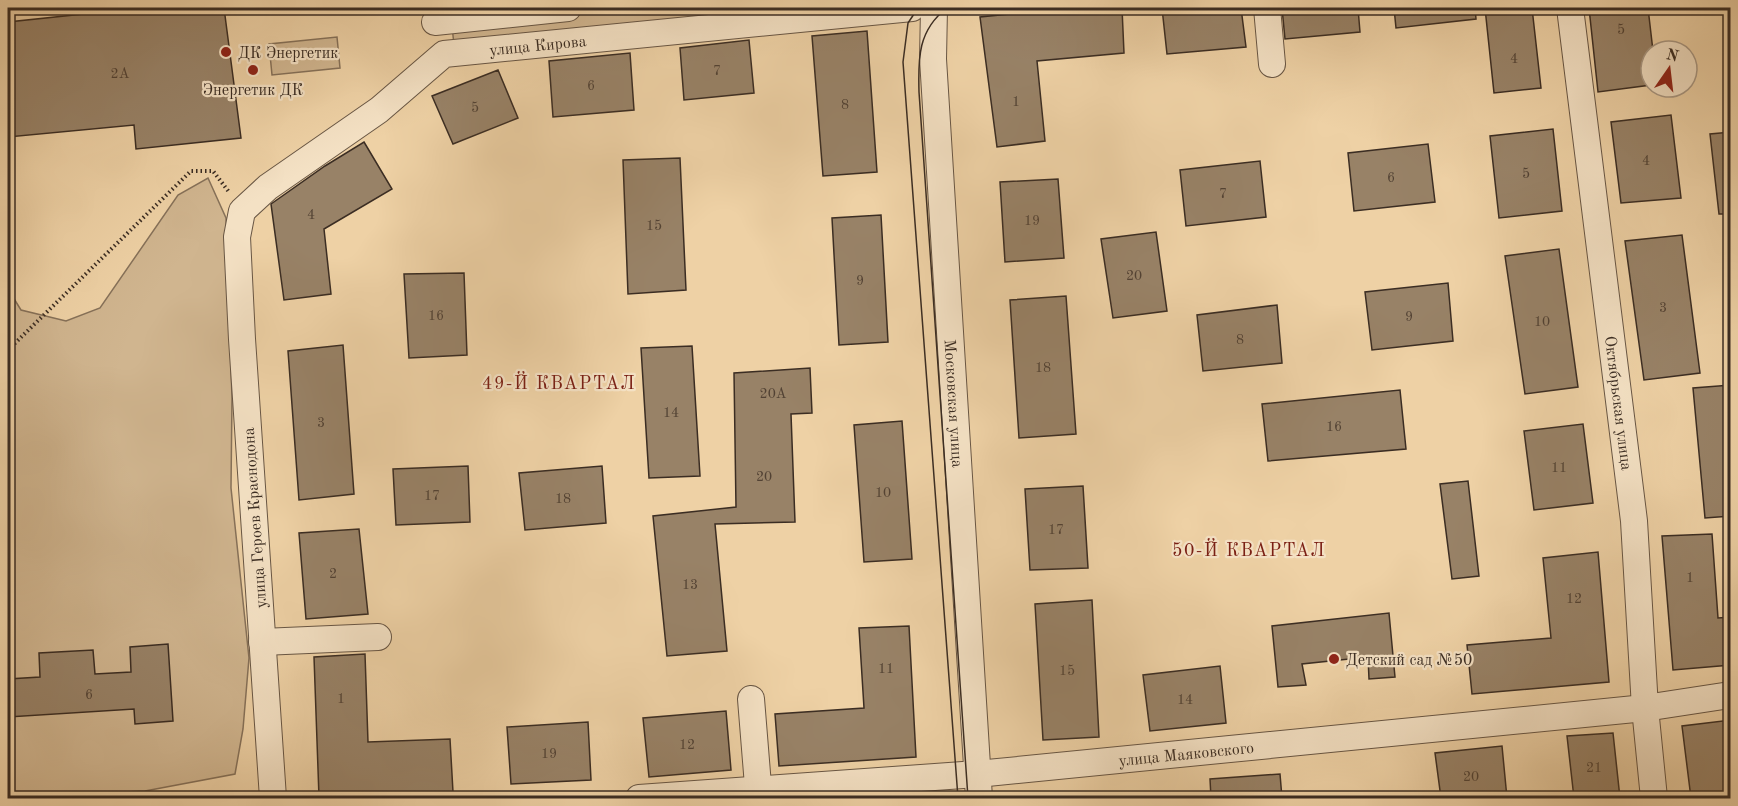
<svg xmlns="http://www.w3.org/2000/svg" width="1738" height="806" font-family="'Old Standard TT',serif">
	<rect width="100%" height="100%" fill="#eed1a5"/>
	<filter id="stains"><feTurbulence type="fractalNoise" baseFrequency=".00333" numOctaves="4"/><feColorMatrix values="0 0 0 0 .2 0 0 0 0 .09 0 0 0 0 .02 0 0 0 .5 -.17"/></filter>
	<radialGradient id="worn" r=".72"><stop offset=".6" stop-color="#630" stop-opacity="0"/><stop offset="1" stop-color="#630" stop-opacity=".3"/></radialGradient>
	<path fill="#d0b58f" stroke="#867159" stroke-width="1.5" d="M627 8H815L454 45 452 26Z
		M337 37 340 68 272 75 269 44Z
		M208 178 226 218 232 398 231 488 249 658 243 729 235 774 145 791 8 798V289L21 310 66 321 100 308 178 195Z"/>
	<path fill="#988267" stroke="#3b2d23" stroke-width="1.5" d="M121 8H224L241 138 136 149 134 125 8 137V22L121 10Z
		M1074 8H1122L1124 53 1037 61 1045 141 997 147 980 17Z
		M1162 8H1241L1246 47 1167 54Z
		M1282 8H1358L1360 32 1285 39Z
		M1394 8H1475L1476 19 1396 28Z
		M1485 8H1532L1541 88 1494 93Z
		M1589 8H1648L1653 51H1651V85L1598 92Z
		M867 31 877 172 823 176 812 36Z
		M749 40 754 93 684 100 680 48Z
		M630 53 634 110 553 117 549 61Z
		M498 70 518 118 453 144 432 96Z
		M1671 115 1681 198 1621 203 1611 122Z
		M1553 129 1562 211 1499 218 1490 136Z
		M1731 132V214H1719L1710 134Z
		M364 142 392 189 324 229 331 294 284 300 271 204 325 166Z
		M1428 144 1435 202 1354 211 1348 153Z
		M680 158 686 290 628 294 623 160Z
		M1260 161 1266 217 1186 226 1180 170Z
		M1058 179 1064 258 1005 262 1000 182Z
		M881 215 888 342 839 345 832 218Z
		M1156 232 1167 311 1113 318 1101 239Z
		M1682 235 1700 373 1644 380 1625 241Z
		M1559 249 1578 387 1525 394 1505 256Z
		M464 273 467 355 409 358 404 274Z
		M1448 283 1453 341 1372 350 1365 292Z
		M1066 296 1076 434 1019 438 1010 300Z
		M1277 305 1282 363 1203 371 1197 315Z
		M343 345 354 494 299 500 288 351Z
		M692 346 700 476 649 478 641 348Z
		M810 368 812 413 791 414 795 522 715 524 727 651 667 656 653 516 736 507 734 373Z
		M1731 385V516L1705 518 1693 388Z
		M1400 390 1406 449 1268 461 1262 404Z
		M902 421 912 559 864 562 854 425Z
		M1583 424 1593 503 1534 510 1524 431Z
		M468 466 470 522 396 525 393 469Z
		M602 466 606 523 525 530 519 473Z
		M1468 481 1479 576 1452 579 1440 484Z
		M1083 486 1088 568 1030 570 1025 489Z
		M359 529 368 614 306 619 299 533Z
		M1712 534 1718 618 1731 617V665L1673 670 1662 536Z
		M1598 552 1609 682 1472 694 1467 645 1551 638 1543 558Z
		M1092 600 1099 737 1043 740 1035 604Z
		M1389 613 1395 677 1369 679 1368 657 1302 664 1306 685 1278 687 1272 626Z
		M909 626 916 757 779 766 775 714 864 708 859 628Z
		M168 644 173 721 135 724 134 709 8 717V679L40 677 39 653 93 650 95 674 131 672 130 647Z
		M365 654 368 742 450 739 453 792 319 797 314 657Z
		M1220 666 1226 723 1150 731 1143 675Z
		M726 711 731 770 649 777 643 718Z
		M1731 720V798H1691L1682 726Z
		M588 722 591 780 511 784 507 727Z
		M1613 733 1620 798H1574L1567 736Z
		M1502 746 1507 798H1441L1435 753Z
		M1280 774 1282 798H1211L1210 779Z"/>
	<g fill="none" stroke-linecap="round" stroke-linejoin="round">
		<defs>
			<g id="minor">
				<path id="s1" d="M934 8 933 59 979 798"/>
				<path d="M1267 8 1272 64"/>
				<path id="s2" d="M1570 8 1634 521 1645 708 1654 798"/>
				<path d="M435 22 568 8"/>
				<path d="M262 642 378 637"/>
				<path d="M751 699 759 798"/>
				<path id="s3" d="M273 798 242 339 237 237 242 211 268 187 379 110 444 54 912 8"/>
				<path id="s4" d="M639 798 977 774 1645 708 1730 695"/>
			</g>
		</defs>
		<use href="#minor" stroke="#685644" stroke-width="28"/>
		<path stroke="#3b2d23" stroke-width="4" stroke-dasharray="1.5 3" stroke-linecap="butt" d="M8 350 191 171H213L229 192"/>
		<use href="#minor" stroke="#f4e1c4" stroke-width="26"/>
		<path stroke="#3b2d23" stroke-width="1.5" d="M918 8 908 23 903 62 958 798
			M947 8C918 30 918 58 919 92L968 798"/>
	</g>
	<g fill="#8f2418" stroke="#f4e1c4" stroke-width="2">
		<circle cx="226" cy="52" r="6"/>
		<circle cx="253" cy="70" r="6"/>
		<circle cx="1334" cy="659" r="6"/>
	</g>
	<g text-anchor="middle" stroke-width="4.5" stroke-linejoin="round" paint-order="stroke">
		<g font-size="14" fill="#524234">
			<text x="1621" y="34">5</text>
			<text x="1514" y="63">4</text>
			<text x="717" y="75">7</text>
			<text x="120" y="78">2А</text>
			<text x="591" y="90">6</text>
			<text x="1016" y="106">1</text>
			<text x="845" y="109">8</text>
			<text x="475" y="112">5</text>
			<text x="1646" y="165">4</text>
			<text x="1526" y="178">5</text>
			<text x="1391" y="182">6</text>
			<text x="1223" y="198">7</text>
			<text x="311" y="219">4</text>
			<text x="1032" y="225">19</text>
			<text x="654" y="230">15</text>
			<text x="1134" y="280">20</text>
			<text x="860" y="285">9</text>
			<text x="1663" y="312">3</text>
			<text x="436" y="320">16</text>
			<text x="1409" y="321">9</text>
			<text x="1542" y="326">10</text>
			<text x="1240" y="344">8</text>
			<text x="1043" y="372">18</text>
			<text x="773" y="398">20А</text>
			<text x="671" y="417">14</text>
			<text x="321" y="427">3</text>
			<text x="1334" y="431">16</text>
			<text x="1559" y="472">11</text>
			<text x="764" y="481">20</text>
			<text x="883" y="497">10</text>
			<text x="432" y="500">17</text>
			<text x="563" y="503">18</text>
			<text x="1056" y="534">17</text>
			<text x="333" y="578">2</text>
			<text x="1690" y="582">1</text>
			<text x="690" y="589">13</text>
			<text x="1574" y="603">12</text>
			<text x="886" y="673">11</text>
			<text x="1067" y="675">15</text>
			<text x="89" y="699">6</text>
			<text x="341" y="703">1</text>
			<text x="1185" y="704">14</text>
			<text x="687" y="749">12</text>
			<text x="549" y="758">19</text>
			<text x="1594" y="772">21</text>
			<text x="1471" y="781">20</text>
		</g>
		<g font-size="16" fill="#3b2d23" stroke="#f4e1c4">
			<text dy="6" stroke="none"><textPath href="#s3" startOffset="939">улица Кирова</textPath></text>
			<text dy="6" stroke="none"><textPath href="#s2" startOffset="398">Октябрьская улица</textPath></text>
			<text dy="6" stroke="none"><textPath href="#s1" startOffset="396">Московская улица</textPath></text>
			<text transform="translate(254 518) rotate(-94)" y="6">улица Героев Краснодона</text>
			<text dy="6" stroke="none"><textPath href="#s4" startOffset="549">улица Маяковского</textPath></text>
		</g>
		<g font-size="16" fill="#3b2d23" stroke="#f4e1c4" text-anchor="start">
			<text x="238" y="58">ДК Энергетик</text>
			<text x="253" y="95" text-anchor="middle">Энергетик ДК</text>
			<text x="1346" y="665">Детский сад №50</text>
		</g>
		<g font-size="18" letter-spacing="1.5" fill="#7a1f14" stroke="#f4e1c4">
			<text x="559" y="389">49-Й КВАРТАЛ</text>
			<text x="1249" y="556">50-Й КВАРТАЛ</text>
		</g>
	</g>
	<rect width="1738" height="806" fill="none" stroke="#eed1a5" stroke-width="30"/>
	<rect x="9" y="9" width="1720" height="788" fill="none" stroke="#3b2d23" stroke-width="3"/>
	<rect x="15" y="15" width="1708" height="776" fill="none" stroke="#3b2d23" stroke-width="1.5"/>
	<g transform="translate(1669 69) rotate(14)"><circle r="28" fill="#f4e1c4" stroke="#aa9984" stroke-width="1.5"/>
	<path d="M0-4.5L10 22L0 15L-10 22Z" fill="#8f2418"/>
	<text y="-9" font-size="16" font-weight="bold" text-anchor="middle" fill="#3b2d23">N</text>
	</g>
	<rect width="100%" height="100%" filter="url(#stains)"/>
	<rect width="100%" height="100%" fill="url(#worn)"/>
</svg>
